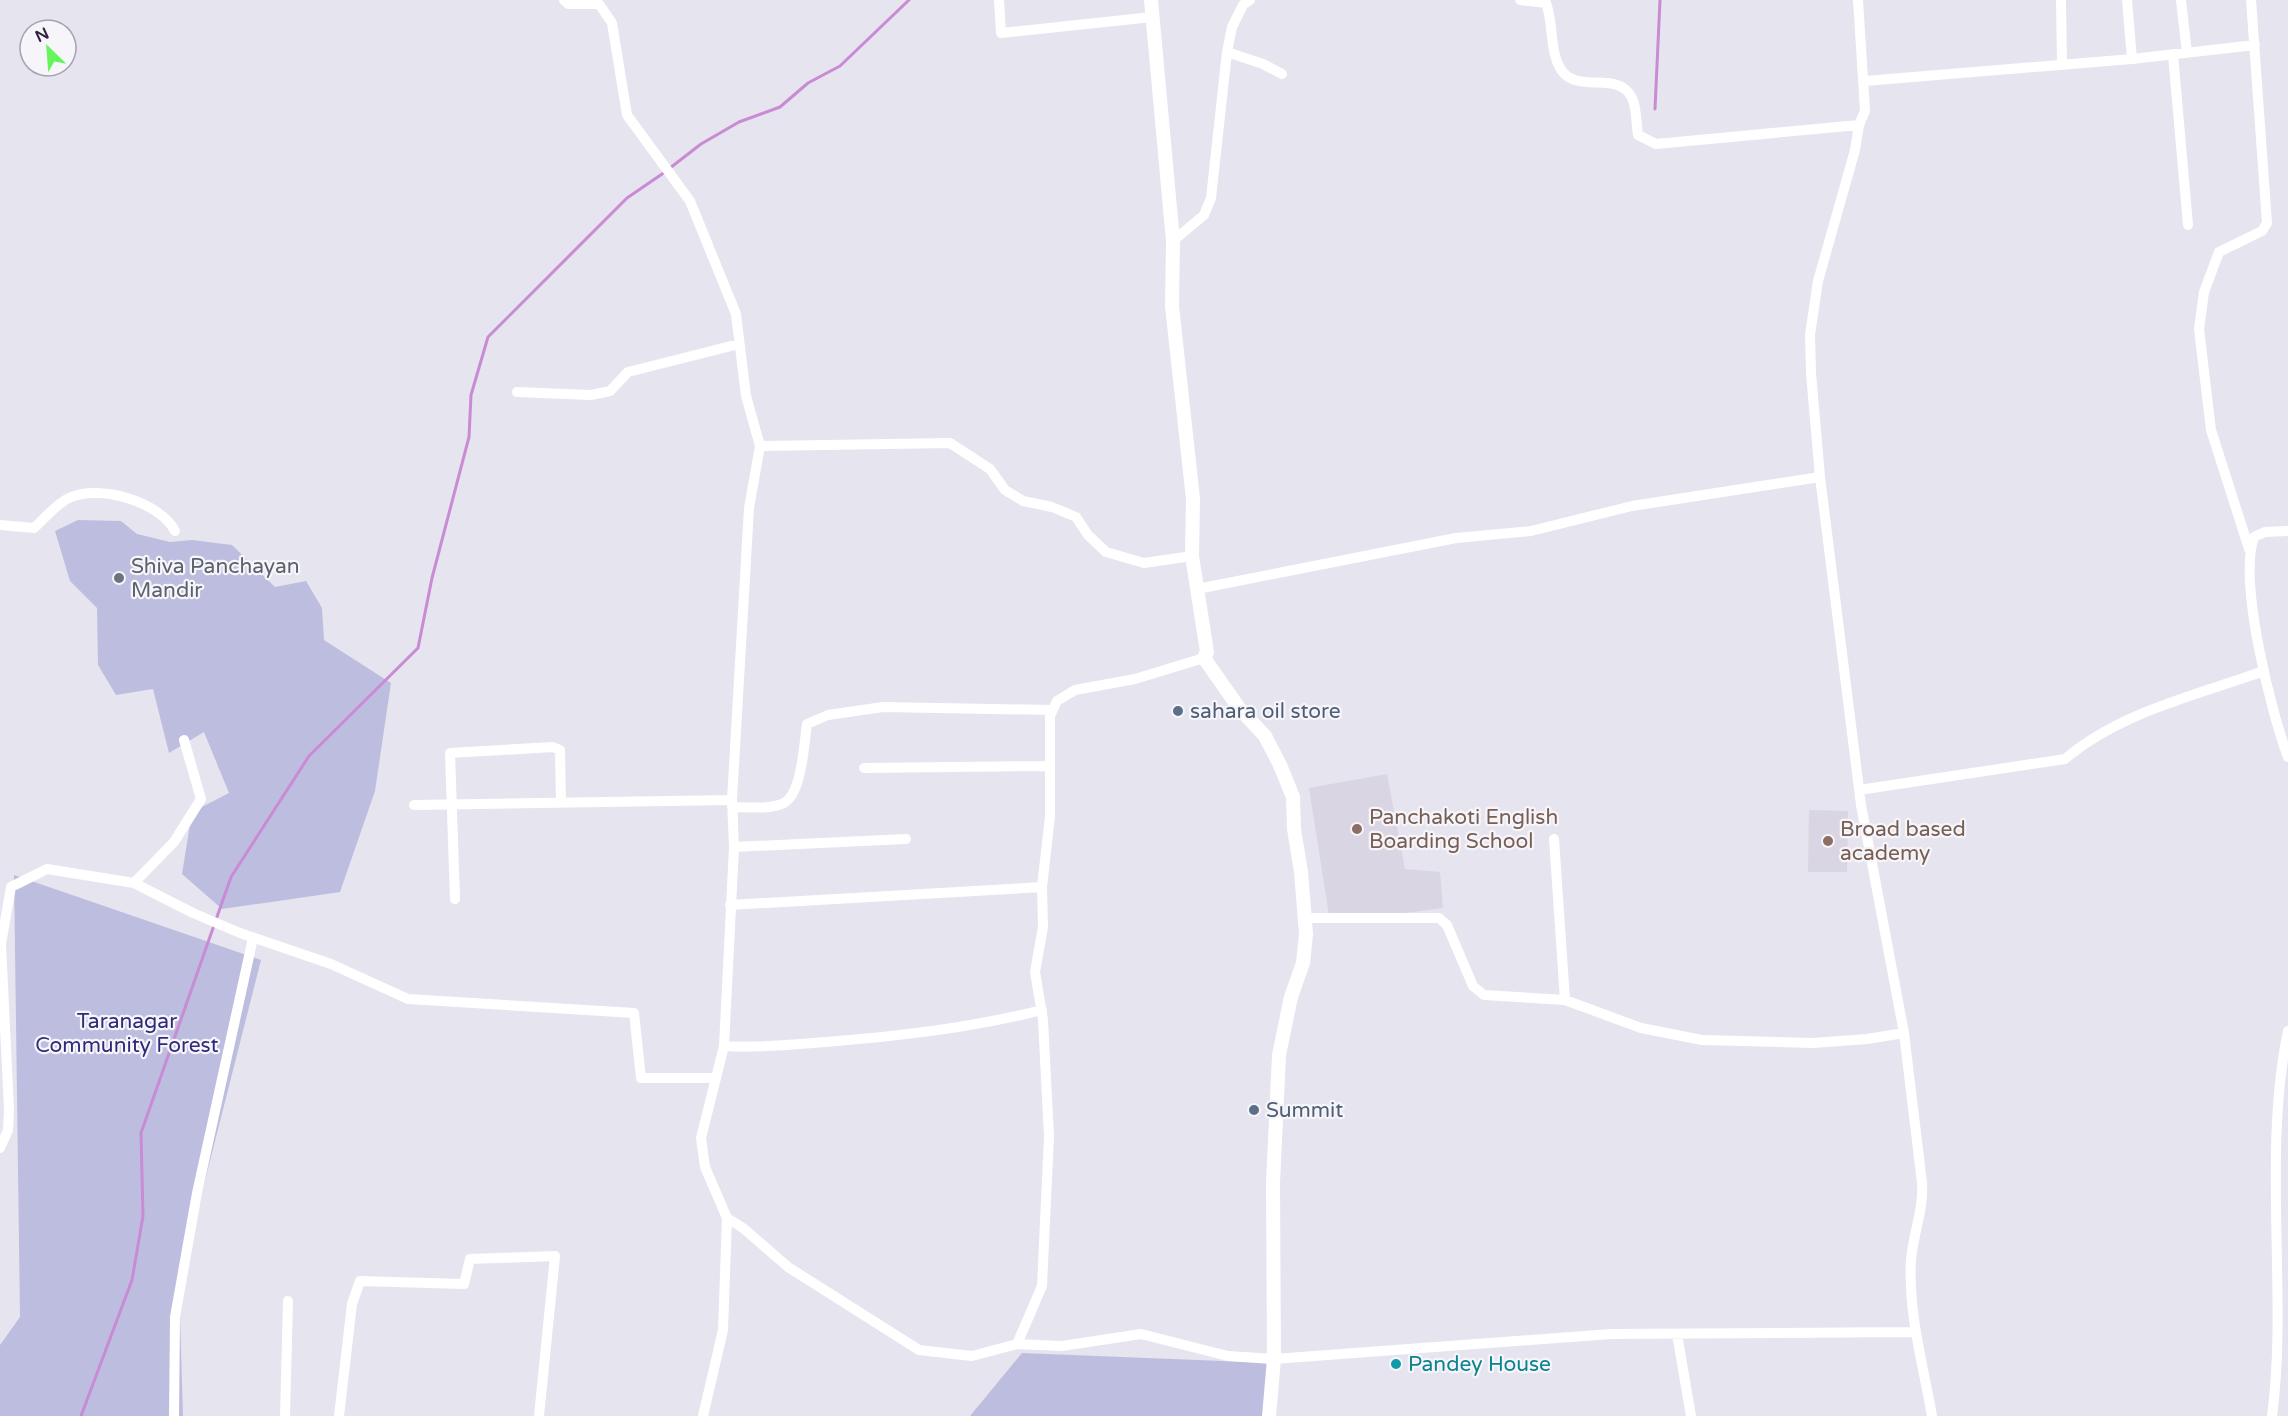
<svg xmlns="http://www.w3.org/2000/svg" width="2288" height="1416" font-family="'Varela Round',sans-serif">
	<rect width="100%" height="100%" fill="#e6e4ee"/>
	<path fill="#d9d5e2" d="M1387 774 1405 869 1440 872 1443 908 1366 918 1329 915 1309 788Z
		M1809 810 1848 811 1847 872H1808Z"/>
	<path fill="#bdbedf" d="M78 520 121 521 137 534 170 542 192 540 232 545 275 587 306 581 322 608 324 640 391 683 375 791 340 892 222 909 182 874 192 812 229 793 204 732 169 753 153 689 116 695 98 665 97 608 70 581 55 531Z
		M14 875 261 960 179 1283 183 1416H0V1345L20 1317Z
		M1022 1353 1274 1363 1272 1416H970Z"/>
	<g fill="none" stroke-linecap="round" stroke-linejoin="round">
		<path stroke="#c88bd4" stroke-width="3" d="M1655 109 1660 0
			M670 168 701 144 739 122 780 107 808 83 840 66 909 0
			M81 1416 132 1280 143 1216 141 1133 231 877 309 756 418 648 432 578 469 437 471 395 488 337 627 198 665 172"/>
		<path stroke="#fff" stroke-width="10" d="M564 0 568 4H599L612 23 627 115 690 201 736 314 746 396 760 446 749 508 732 800 734 847 724 1046 701 1138 705 1167 727 1218 743 1228 788 1267 919 1350 972 1356 1017 1344 1062 1346 1141 1334 1228 1356 1274 1359 1611 1334 1914 1332
			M999 0 1001 33 1152 17
			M1520 0 1546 3C1554 24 1549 53 1562 71 1579 94 1619 70 1632 98 1637 108 1636 124 1638 135L1656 144 1859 125
			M1858 0 1865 111 1859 125 1855 150 1818 281 1810 335 1811 373 1820 477 1861 805 1904 1033 1922 1183C1924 1209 1913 1234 1911 1260 1908 1313 1923 1364 1932 1416
			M2061 0 2062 64
			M2127 0 2132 59
			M2181 0 2187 53
			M1227 52 1263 64 1282 74
			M2173 55 2188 225
			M1865 81 2132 59 2255 45
			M1173 241 1204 215 1211 198 1227 52 1232 27 1243 5 1250 0
			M517 392 591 395 610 391 628 372 739 344
			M760 446 950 443 990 469 1005 490 1023 501 1052 507 1076 517 1088 535 1106 552 1144 563 1192 556
			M0 525 34 528C44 519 56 504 69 498 99 484 159 501 175 531
			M2288 531 2265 532 2254 537C2238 581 2271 712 2288 757
			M2249 549 2211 430 2199 329 2204 292 2219 252 2262 231 2267 223 2251 0
			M1197 589 1456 538 1531 531 1632 506 1820 477
			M864 768 1049 766
			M1859 790 2065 759C2120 712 2197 695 2264 671
			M414 805 732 800
			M732 807C747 807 770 810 784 803 802 793 804 744 807 724L828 715 883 707 1053 710
			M1554 839 1565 1000
			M734 847 906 839
			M134 883 174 842 201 799 184 740
			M455 899 450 753 553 747 560 750 561 802
			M730 905 1042 887
			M1305 918H1439L1447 925 1473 986 1484 995 1565 1000 1641 1028 1702 1040 1813 1043 1867 1039 1904 1033
			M724 1046C762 1048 800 1044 838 1041 908 1035 974 1027 1042 1010
			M0 1148 8 1130 9 1110 1 944 11 887 47 869 134 883 193 913 240 933 331 964 408 999 634 1013 641 1078H715
			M1677 1334 1691 1416
			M1017 1344 1042 1286 1049 1136 1043 1020 1035 972 1043 927 1042 887 1050 816V716L1057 701 1075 690 1135 679 1204 658
			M174 1416 175 1317 197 1193 253 938
			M285 1416 288 1301
			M339 1416 352 1304 360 1281 464 1284 470 1259 555 1256 539 1416
			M703 1416 723 1330 727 1218
			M2272 1416C2288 1298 2262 1153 2288 1031"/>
		<path stroke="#fff" stroke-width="14" d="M1151 0 1173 241 1172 306 1193 499 1192 556 1207 652 1204 658 1239 708 1265 736 1280 765 1293 797 1294 829 1301 872 1306 934 1303 963 1291 997 1279 1055 1273 1183 1274 1359 1269 1416"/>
	</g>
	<circle fill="#6b7280" stroke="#f6f5fa" stroke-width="2" cx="119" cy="578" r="6"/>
	<g fill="#5c6f8a" stroke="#f6f5fa" stroke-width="2">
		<circle cx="1178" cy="711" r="6"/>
		<circle cx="1254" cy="1110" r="6"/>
	</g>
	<g fill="#8d6e63" stroke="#f6f5fa" stroke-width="2">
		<circle cx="1357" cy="829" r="6"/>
		<circle cx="1828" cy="841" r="6"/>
	</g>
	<circle fill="#0f9aa8" stroke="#f6f5fa" stroke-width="2" cx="1396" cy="1364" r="6"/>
	<g text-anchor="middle" stroke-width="4.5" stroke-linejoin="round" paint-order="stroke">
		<g font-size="21" fill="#5b616d" stroke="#f6f5fa" text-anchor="start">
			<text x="131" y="573">Shiva Panchayan<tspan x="131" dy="24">Mandir</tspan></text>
		</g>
		<g font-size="21" fill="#4e5e75" stroke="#f6f5fa" text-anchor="start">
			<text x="1190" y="718">sahara oil store</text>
			<text x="1266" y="1117">Summit</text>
		</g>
		<g font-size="21" fill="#785e54" stroke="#f6f5fa" text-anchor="start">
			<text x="1369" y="824">Panchakoti English<tspan x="1369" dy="24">Boarding School</tspan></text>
			<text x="1840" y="836">Broad based<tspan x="1840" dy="24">academy</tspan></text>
		</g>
		<g font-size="21" fill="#302b78" stroke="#f6f5fa">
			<text x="127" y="1028">Taranagar<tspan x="127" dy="24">Community Forest</tspan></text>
		</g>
		<g font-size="21" fill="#0d838f" stroke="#f6f5fa" text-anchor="start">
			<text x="1408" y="1371">Pandey House</text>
		</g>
	</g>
	<g transform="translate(48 48) rotate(335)"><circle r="28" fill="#f6f5fa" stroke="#a6a1b0" stroke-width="1.5"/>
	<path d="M0-4.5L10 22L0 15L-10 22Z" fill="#66f55b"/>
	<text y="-9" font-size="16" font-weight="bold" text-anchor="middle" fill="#2f2340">N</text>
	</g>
</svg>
